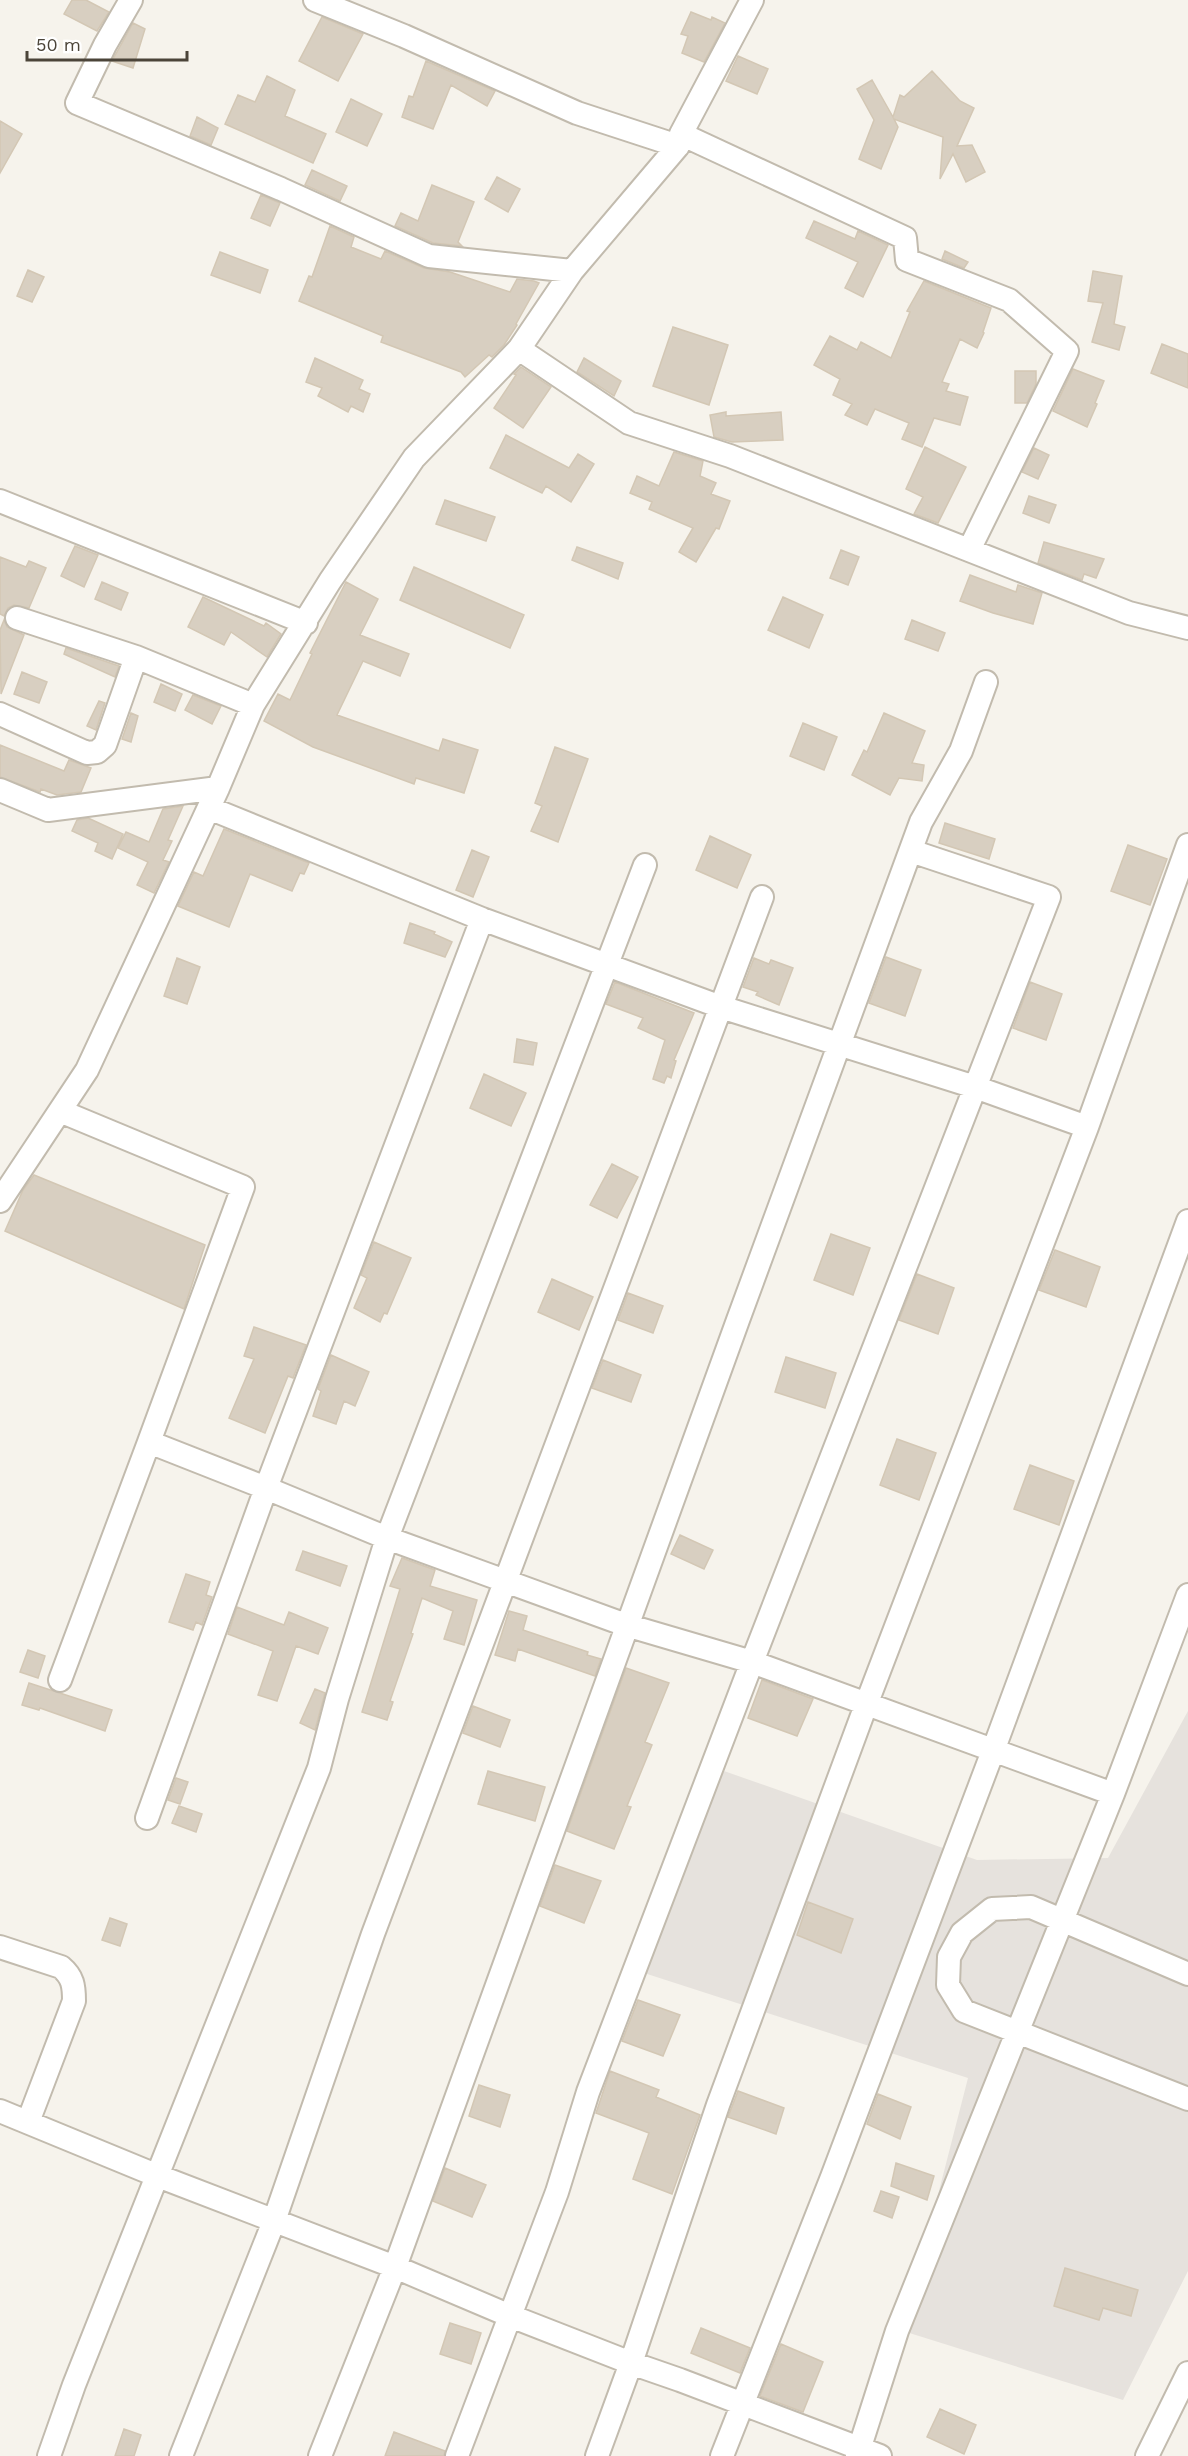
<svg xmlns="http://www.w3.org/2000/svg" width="1188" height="2456" font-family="'Work Sans',sans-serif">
	<rect width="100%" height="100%" fill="#f6f3ec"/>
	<path fill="#e6e2dd" d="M1188 1711V2271L1123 2400 903 2331 968 2078 641 1972 724 1771 977 1860 1108 1858Z"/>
	<path fill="#d8cfc1" stroke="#d3c7b4" stroke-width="1.5" d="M72 0H86L109 12 97 31 64 14Z
		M691 12 711 20 712 17 725 23 704 62 682 53 688 36 681 34Z
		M322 17 363 34 338 81 299 61Z
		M133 23 145 29 133 68 112 61Z
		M738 56 768 69 757 94 726 81Z
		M426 61 495 91 487 106 451 85 433 129 402 117 409 96 413 97Z
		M932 71 960 101 974 108 957 146 972 145 985 172 966 182 953 154 940 179 943 137 894 119 898 127 881 169 859 159 874 120 857 89 872 80 893 117 900 95 904 97Z
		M267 76 295 90 285 116 326 134 313 163 225 124 238 95 255 102Z
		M351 99 382 114 367 146 336 132Z
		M197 117 218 128 211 145 190 136Z
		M0 121 22 134 0 173Z
		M312 170 347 186 340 201 305 185Z
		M497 177 520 189 508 212 485 199Z
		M432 185 474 202 458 242 462 246 433 243 395 226 401 213 418 221Z
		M261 195 280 203 270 226 251 218Z
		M814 221 855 239 858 231 888 245 863 297 845 288 858 262 806 238Z
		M330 226 354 237 351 247 381 259 385 251 424 268 450 272 510 292 517 279 534 281 539 283 516 324 517 325 504 345 492 357 489 355 465 377 461 372 381 342 383 336 299 301 309 276 312 277Z
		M945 251 968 262 964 268 942 259Z
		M220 252 268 270 260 293 211 275Z
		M28 270 44 277 32 302 17 296Z
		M1093 271 1122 276 1114 324 1125 327 1119 350 1092 342 1103 303 1088 301Z
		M924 281 991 308 983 332 984 333 977 348 960 339 942 382 949 384 946 391 968 397 960 425 934 418 922 447 902 439 909 423 875 409 867 425 845 415 852 404 833 395 840 379 814 365 830 336 857 350 861 342 891 358 910 312 907 311Z
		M673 327 728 345 709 405 653 386Z
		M1162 344 1188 354V388L1151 373Z
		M315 358 363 380 359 389 370 394 363 412 351 406 348 412 318 396 322 388 306 382Z
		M584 358 621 381 614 396 577 372Z
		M521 367 551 387 523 428 494 408 516 375 514 374Z
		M1073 369 1104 381 1095 403 1097 404 1087 427 1053 411Z
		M1015 371H1036V384L1027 403H1015Z
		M726 412V416L781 412 783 440 732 442 714 437 710 415Z
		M506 435 569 468 578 454 594 464 571 502 546 486 542 493 490 468Z
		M925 447 966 467 938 523 914 514 923 497 906 489Z
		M1034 448 1049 455 1038 479 1022 472Z
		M674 452 703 461 700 476 716 483 711 494 730 501 719 529 716 528 696 562 679 552 693 528 649 509 652 502 630 493 637 476 659 486Z
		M1029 496 1056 505 1049 523 1023 513Z
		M445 500 495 517 486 541 436 524Z
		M1044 542 1104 559 1096 578 1084 574 1082 580 1038 563Z
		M75 546 98 555 84 587 61 576Z
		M577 547 623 563 618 579 572 560Z
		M841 550 859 557 848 585 830 578Z
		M0 557 26 567 29 561 46 568 29 608 14 605 8 608 4 616 0 614Z
		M414 567 524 615 510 648 400 600Z
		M970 575 1016 592 1018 585 1042 593 1033 624 993 613 960 601Z
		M102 582 128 593 121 610 95 599Z
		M346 582 378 599 360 635 409 654 400 676 363 661 337 715 439 751 443 739 478 750 464 793 416 778 414 784 313 747 264 721 278 694 290 700 312 654 310 653Z
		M203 597 264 626 266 623 281 634 267 657 231 632 224 645 188 627Z
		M783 597 823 615 809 648 768 630Z
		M4 620 7 627 24 635 1 694 0 630Z
		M912 620 945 633 938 651 905 639Z
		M66 648 119 666 115 677 64 654Z
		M22 672 47 682 39 703 14 694Z
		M161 684 182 694 175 711 154 702Z
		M193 695 221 706 212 724 185 710Z
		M99 701 105 703 96 730 87 726Z
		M131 713 138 716 131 742 122 739Z
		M884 713 925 731 912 763 924 765 922 781 899 778 890 795 852 775 864 750 867 752Z
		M803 723 837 737 824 770 790 756Z
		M0 745 64 771 69 760 91 768 81 792 57 795 41 789 40 792 0 777Z
		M555 747 588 759 558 842 531 831 542 806 535 803Z
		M183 806 168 840 172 841 163 860 169 862 154 893 137 885 148 862 118 848 126 832 149 842 163 809Z
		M88 818 123 834 112 859 95 851 98 843 72 831 77 820Z
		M945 823 995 839 989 859 939 843Z
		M224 829 309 863 304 874 300 873 292 891 250 874 229 927 178 906 194 872 203 876Z
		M710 836 751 855 737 888 696 870Z
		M1128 845 1167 859 1150 905 1111 891Z
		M472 850 489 857 473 897 456 890Z
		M410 923 435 932 434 934 452 942 445 957 404 943Z
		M886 957 921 970 905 1016 869 1003Z
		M177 958 200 967 187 1004 164 996Z
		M754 958 769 964 771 960 793 968 779 1005 756 995 758 992 743 987Z
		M615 982 694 1013 674 1060 676 1061 671 1078 667 1076 664 1083 653 1079 665 1040 638 1028 643 1018 606 1004Z
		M1030 982 1062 994 1046 1040 1013 1028Z
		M517 1039 537 1043 533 1065 514 1062Z
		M484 1074 526 1093 511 1126 470 1108Z
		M612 1164 638 1177 617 1218 590 1205Z
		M34 1175 205 1245 184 1309 5 1231 23 1190Z
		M831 1234 870 1248 853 1295 814 1280Z
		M374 1242 411 1258 387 1314 384 1313 380 1322 354 1308 367 1278 361 1275Z
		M1055 1250 1100 1267 1086 1307 1039 1290Z
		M917 1274 954 1288 938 1334 899 1320Z
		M552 1279 593 1297 579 1330 538 1312Z
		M628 1293 663 1306 653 1333 618 1320Z
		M254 1327 306 1345 293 1378 288 1376 265 1433 229 1418 254 1359 244 1356Z
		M331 1355 369 1372 355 1406 344 1401 336 1424 313 1416 321 1391 318 1389Z
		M786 1357 836 1373 825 1408 775 1392Z
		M603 1360 641 1375 631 1402 592 1388Z
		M897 1439 936 1453 919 1500 880 1485Z
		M1030 1465 1074 1481 1059 1525 1014 1509Z
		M680 1535 713 1550 704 1569 671 1554Z
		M303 1551 347 1566 340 1586 296 1570Z
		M402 1558 435 1570 430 1586 477 1600 464 1645 444 1639 453 1611 422 1598 411 1633 413 1634 390 1701 393 1702 387 1720 362 1712 400 1589 390 1586Z
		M186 1574 210 1582 206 1595 212 1597 202 1625 196 1622 193 1630 169 1622Z
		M237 1607 284 1625 289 1612 328 1628 318 1654 296 1646 277 1701 258 1695 273 1651 228 1634Z
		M509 1611 527 1616 523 1630 588 1652 587 1655 601 1659 595 1676 518 1649 515 1661 495 1655Z
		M28 1650 45 1656 38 1678 20 1672Z
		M626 1668 669 1683 645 1742 652 1745 627 1806 631 1807 614 1849 567 1831Z
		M762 1680 813 1699 797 1736 748 1718Z
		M29 1683 112 1710 105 1731 40 1708 39 1710 22 1705Z
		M315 1689 325 1693 315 1730 300 1723Z
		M473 1706 510 1720 500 1747 463 1733Z
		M488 1771 545 1787 535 1821 478 1804Z
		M176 1778 188 1782 180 1804 168 1800Z
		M179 1806 202 1814 196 1832 172 1823Z
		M555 1865 601 1881 584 1923 540 1906Z
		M808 1902 853 1919 841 1953 797 1935Z
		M110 1918 127 1924 120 1946 102 1940Z
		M638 2000 680 2015 663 2056 622 2041Z
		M610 2071 659 2090 656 2097 700 2115 672 2194 633 2179 649 2133 596 2113Z
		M479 2085 510 2095 500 2127 469 2116Z
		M738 2091 784 2108 776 2134 728 2117Z
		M878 2094 911 2107 900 2139 867 2124Z
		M896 2163 934 2176 927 2200 891 2186Z
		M445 2168 486 2185 472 2217 433 2201Z
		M881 2191 899 2197 892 2218 874 2211Z
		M1065 2268 1138 2290 1131 2316 1103 2308 1099 2320 1054 2306Z
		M450 2323 481 2333 471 2364 440 2354Z
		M701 2328 750 2348 740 2373 691 2353Z
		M781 2344 823 2362 803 2412 760 2396Z
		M940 2409 976 2425 964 2454 927 2437Z
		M124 2429 141 2435 134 2456H115Z
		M394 2432 445 2451 444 2456H385Z"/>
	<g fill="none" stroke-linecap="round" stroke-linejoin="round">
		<defs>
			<path id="minor" d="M131 0 105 45 77 103 281 189 429 256 572 271
				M315 0 404 36 577 113 678 146
				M681 134 905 238 907 260 1009 300 1067 351 969 550
				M519 349 629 423 730 456 1129 613 1188 628
				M0 501 306 623
				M17 618 136 657 253 705
				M0 714 87 753 97 752 105 745 136 657
				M0 790 48 810 218 788
				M60 1111 243 1187 149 1442 266 1488 387 1538 626 1625 752 1662 1049 897 911 851
				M1087 1127 1188 845
				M0 1201 87 1070 218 788 253 705 330 581 414 458 519 349 572 271 678 146 681 134 752 0
				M60 1680 149 1442
				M147 1818 266 1488 482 919 209 808
				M0 1947 61 1967C73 1977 74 1986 74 2001L28 2122
				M1188 1974 1031 1907 992 1909 962 1933 949 1957 948 1985 964 2011 1188 2099
				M0 2111 158 2176 395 2267 508 2315 631 2363 718 2105 866 1705 1087 1127 975 1087 721 1007 482 919
				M49 2456 74 2385 319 1768 337 1699 387 1538 645 865
				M181 2456 274 2221 373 1934 762 897
				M320 2456 395 2267 738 1320 921 822 961 751 986 682
				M457 2456 557 2192 588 2092 752 1662 1113 1794
				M597 2456 631 2363 680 2380 880 2456
				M722 2456 832 2177 993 1751 1188 1221
				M857 2456 897 2331 1113 1794 1188 1595
				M1147 2456 1188 2373"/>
		</defs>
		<use href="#minor" stroke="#c2bbae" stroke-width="26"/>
		<use href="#minor" stroke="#fff" stroke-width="22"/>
	</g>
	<path d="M27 51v9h160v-9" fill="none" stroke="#4b4439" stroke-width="3"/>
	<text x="36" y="51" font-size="18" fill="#4b4439" stroke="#ffffff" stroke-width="4.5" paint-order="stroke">50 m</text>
</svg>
